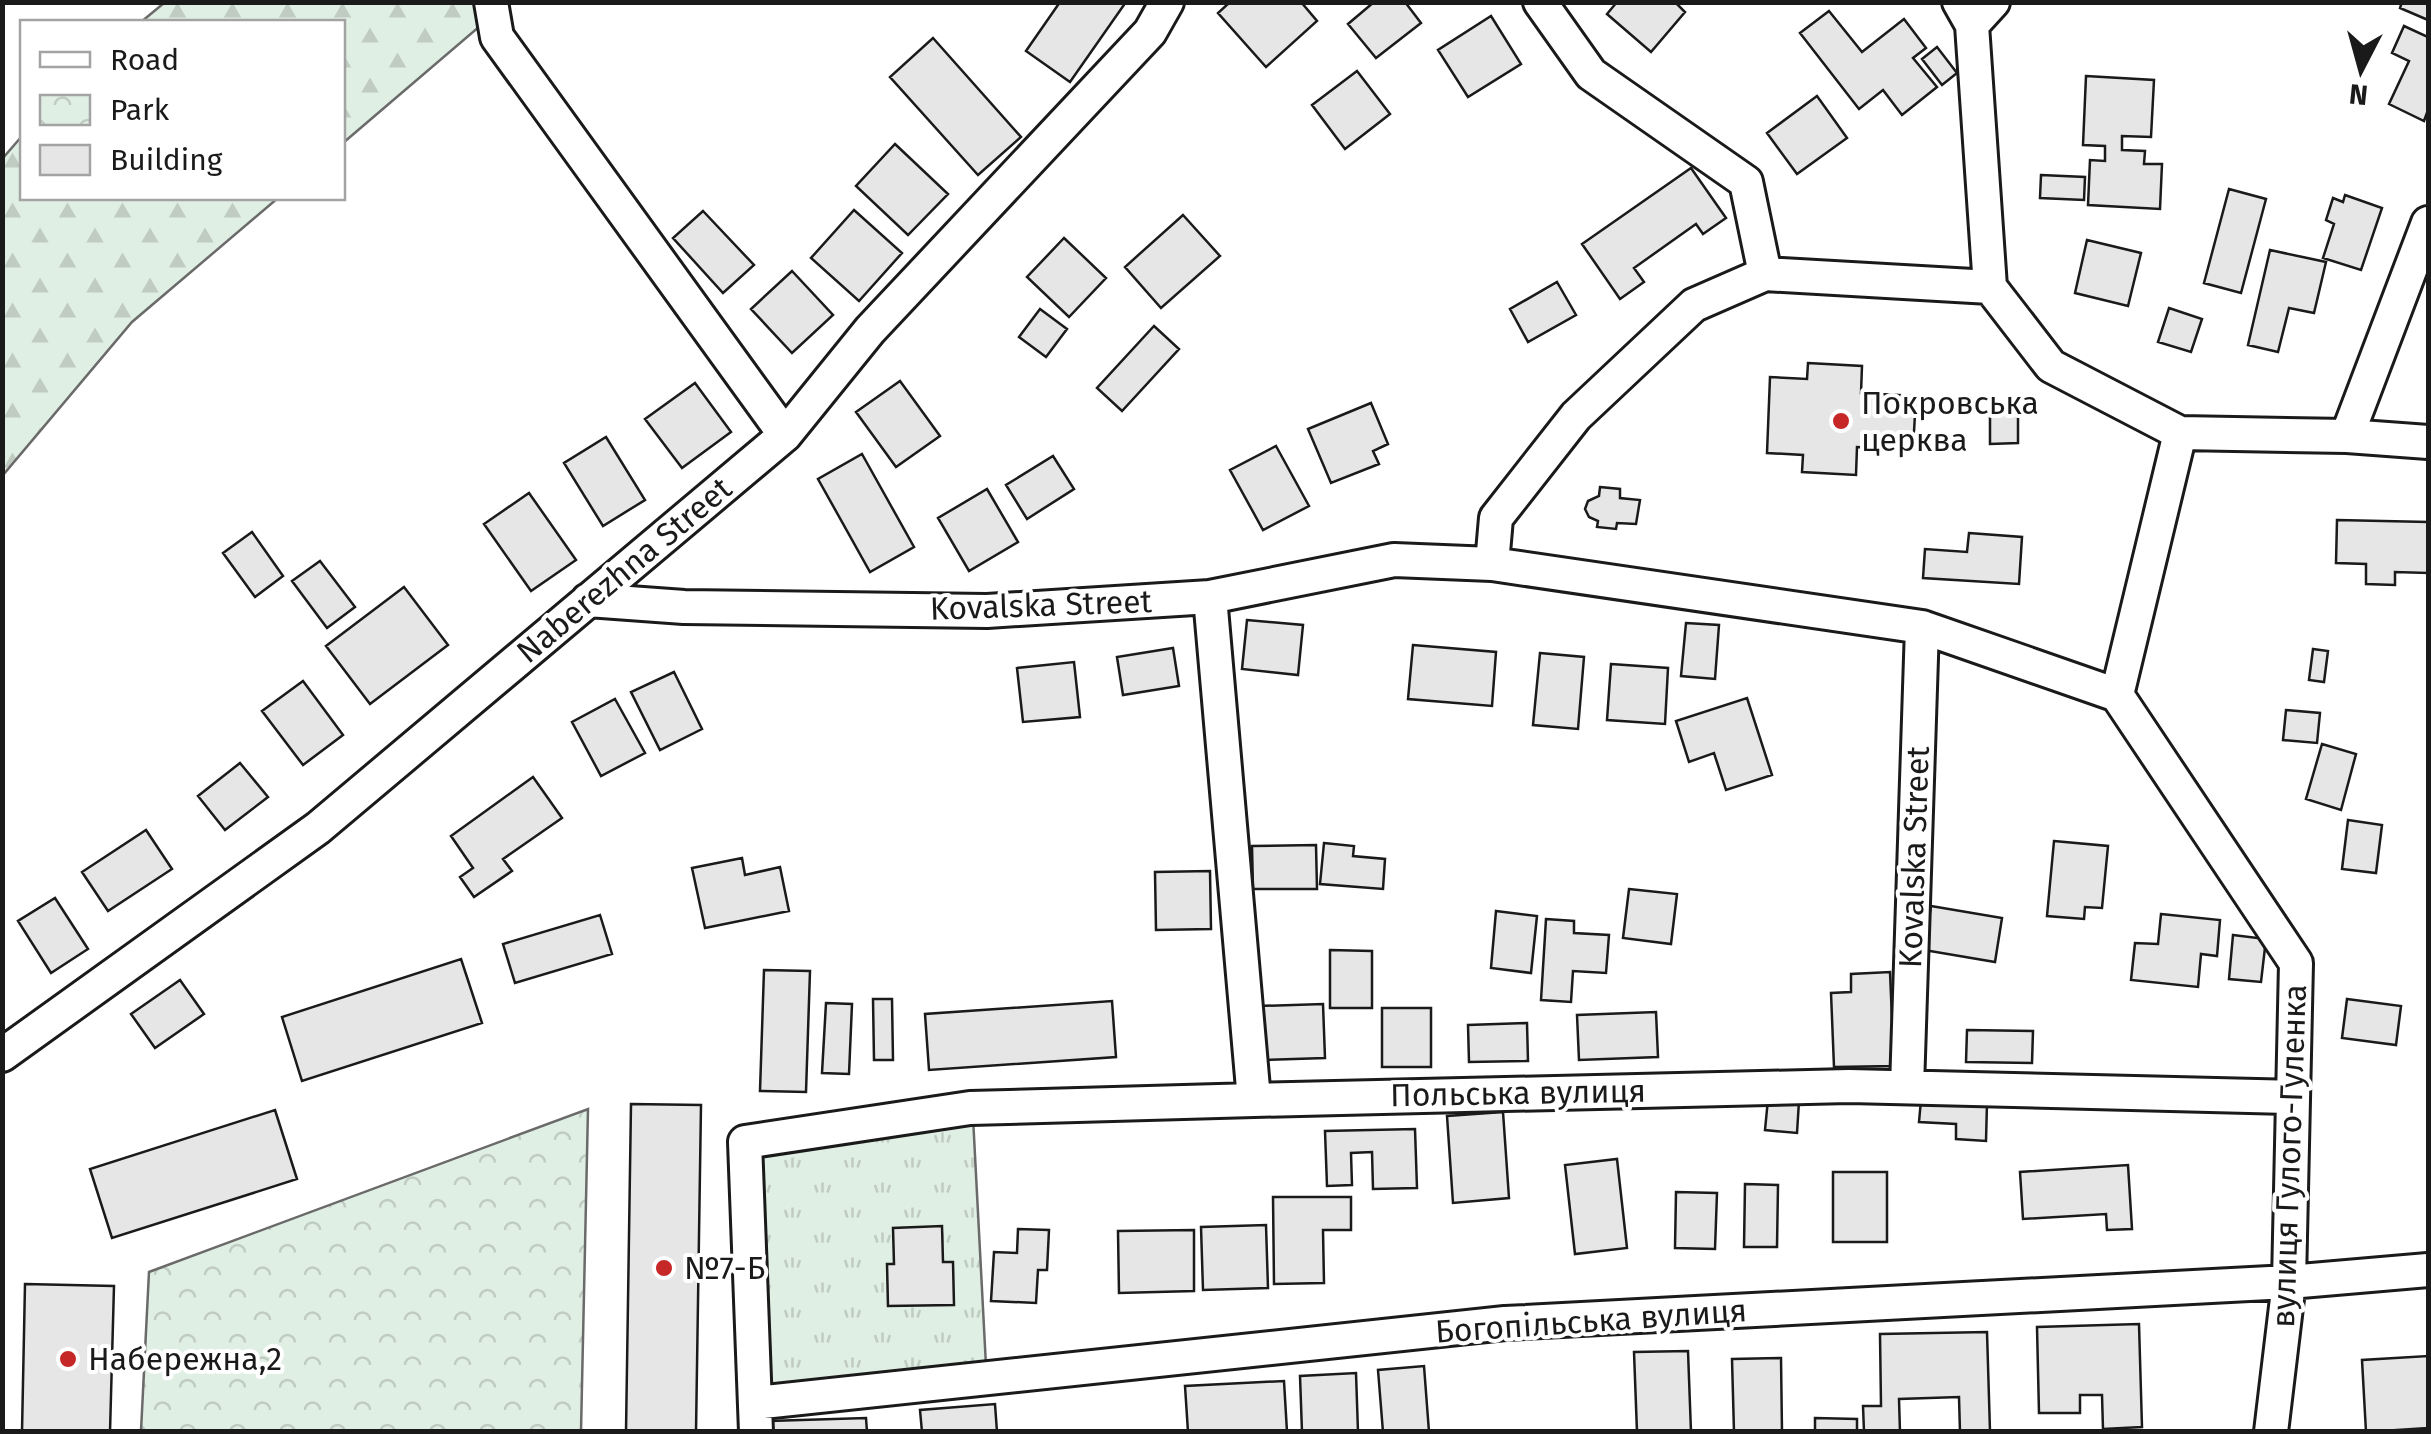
<svg xmlns="http://www.w3.org/2000/svg" width="2431" height="1434" font-family="'Fira Sans',sans-serif">
	<defs>
		<pattern id="grass-tufts" width="24" height="20" patternUnits="userSpaceOnUse" patternTransform="scale(2.5)"><rect width="24" height="20" fill="#e0efe3"/><path d="M3 7l-1-3M5 7V3M7 7l1-3M15 17l-1-3M17 17v-4M19 17l1-3" fill="none" stroke="#c0ccc2"/></pattern>
		<pattern id="forest-firs" width="22" height="20" patternUnits="userSpaceOnUse" patternTransform="scale(2.5)"><rect width="22" height="20" fill="#e0efe3"/><path d="M5 1l3.5 6h-7zM16 11l3.5 6h-7z" fill="#c0ccc2"/></pattern>
		<pattern id="park-crowns" width="20" height="18" patternUnits="userSpaceOnUse" patternTransform="scale(2.5)"><rect width="20" height="18" fill="#e0efe3"/><path d="M2 6a3 3 0 1 1 6 0M12 15a3 3 0 1 1 6 0" fill="none" stroke="#c0ccc2"/></pattern>
	</defs>
	<rect width="100%" height="100%" fill="#fff"/>
	<path fill="url(#grass-tufts)" stroke="#6a6a6a" stroke-width="2.5" d="M973 1117 986 1366 768 1389 753 1151Z"/>
	<path fill="url(#forest-firs)" stroke="#6a6a6a" stroke-width="2.5" d="M164 3H507L343 143 342 22H141Z
		M22 136V198H278L132 322 3 475V158Z"/>
	<path fill="url(#park-crowns)" stroke="#6a6a6a" stroke-width="2.5" d="M588 1109 581 1431H141L149 1272Z"/>
	<path fill="#e6e6e6" stroke="#1a1a1a" stroke-width="2.5" d="M1060 2H1126L1070 82 1026 51Z
		M1230 2H1301L1317 21 1266 67 1218 13Z
		M1374 2H1405L1421 23 1376 58 1348 24Z
		M1617 2H1675L1685 12 1651 52 1607 14Z
		M2402 2H2428V20L2400 8Z
		M1829 11 1862 52 1904 19 1926 48 1913 58 1937 87 1902 115 1883 90 1859 109 1800 33Z
		M1491 16 1521 64 1468 97 1438 50Z
		M2404 26 2428 37V110L2424 121 2389 104 2409 61 2392 53Z
		M933 38 1021 137 978 175 890 77Z
		M1937 47 1957 73 1942 85 1922 59Z
		M1357 71 1390 114 1345 149 1312 105Z
		M2086 76 2154 80 2151 137 2122 136V150L2145 151 2144 164H2162L2160 209 2088 205 2090 160 2105 161V146L2083 145Z
		M1817 96 1847 138 1797 174 1767 133Z
		M895 144 948 194 908 235 856 186Z
		M1691 168 1726 218 1703 234 1696 224 1634 268 1644 282 1620 299 1582 244Z
		M2041 175 2085 177 2084 200 2040 198Z
		M2229 189 2266 199 2241 293 2204 283Z
		M2345 195 2382 208 2361 270 2323 258 2334 224 2326 220 2333 198 2343 202Z
		M854 210 902 253 859 301 811 258Z
		M703 211 754 265 723 293 673 238Z
		M1183 215 1220 256 1161 308 1125 267Z
		M1064 238 1106 278 1069 317 1027 277Z
		M2087 240 2141 253 2128 306 2075 293Z
		M2270 250 2326 262 2314 313 2289 308 2278 352 2248 345Z
		M792 271 833 315 792 353 751 309Z
		M1557 282 1576 315 1528 342 1510 309Z
		M2169 308 2202 319 2191 352 2158 342Z
		M1040 309 1067 329 1046 357 1019 337Z
		M1154 326 1179 349 1122 411 1097 388Z
		M1808 363 1862 366 1861 393 1916 396 1913 450 1857 447 1856 475 1802 472 1803 455 1767 453 1770 377 1807 379Z
		M900 381 940 436 896 467 856 412Z
		M695 383 731 432 682 468 645 419Z
		M1371 403 1388 444 1373 451 1379 464 1331 483 1308 429Z
		M2018 412V443L1990 444V413Z
		M606 437 645 500 603 526 564 463Z
		M1276 446 1309 506 1263 530 1230 470Z
		M862 454 914 547 870 572 818 479Z
		M1053 456 1074 489 1027 519 1006 485Z
		M1600 487 1620 489V498L1640 500 1636 524 1617 523 1616 529 1597 527 1598 521 1589 517 1585 509 1588 501 1599 496Z
		M987 489 1018 542 969 571 938 518Z
		M529 493 576 560 531 591 484 524Z
		M2337 520 2428 522V573L2395 572V585L2366 584V564L2336 563Z
		M252 532 283 576 255 597 223 553Z
		M1969 533 2022 537 2019 584 1923 578 1925 549 1967 552Z
		M320 561 355 607 327 628 292 581Z
		M404 587 448 645 370 704 326 646Z
		M1247 620 1303 625 1298 675 1242 669Z
		M1686 623 1719 625 1715 679 1681 676Z
		M1413 645 1496 652 1492 706 1408 699Z
		M1173 648 1179 686 1123 695 1117 657Z
		M2313 649 2328 651 2324 682 2309 680Z
		M1540 653 1584 657 1578 729 1533 725Z
		M1074 662 1080 717 1023 722 1017 668Z
		M1611 664 1668 668 1665 724 1607 720Z
		M674 672 702 729 660 750 631 692Z
		M303 681 343 735 303 765 262 711Z
		M1747 698 1772 775 1726 790 1714 753 1689 762 1676 721Z
		M615 699 645 753 601 776 572 722Z
		M2286 710 2320 713 2317 743 2283 740Z
		M2322 744 2356 754 2341 810 2306 799Z
		M240 763 268 797 225 830 198 796Z
		M533 777 562 818 503 859 512 871 474 897 460 877 473 868 451 836Z
		M2348 820 2382 825 2376 873 2342 869Z
		M146 830 172 869 108 911 82 872Z
		M2054 841 2108 846 2102 908 2085 907 2084 919 2047 916Z
		M1324 843 1354 846 1353 856 1385 859 1383 889 1320 884Z
		M1316 845 1317 889H1253L1252 846Z
		M742 858 745 875 780 867 789 911 705 928 692 868Z
		M1210 871 1211 929 1156 930 1155 872Z
		M1629 889 1677 894 1671 944 1623 938Z
		M55 898 88 949 51 973 18 921Z
		M1931 906 2002 918 1995 962 1924 950Z
		M1496 911 1537 916 1531 973 1491 968Z
		M2161 914 2220 920 2217 956 2201 954 2198 987 2131 980 2135 943 2158 944Z
		M600 915 612 954 515 983 503 944Z
		M1546 919 1574 921V933L1609 935 1606 973 1573 971 1571 1002 1541 1000Z
		M2233 935 2266 939 2261 982 2229 979Z
		M1330 950 1372 951V1008H1330Z
		M461 959 482 1023 302 1081 282 1017Z
		M764 970 810 971 806 1092 760 1091Z
		M1890 972 1894 1066 1834 1067 1831 993 1851 992V974Z
		M180 980 204 1014 155 1048 131 1014Z
		M873 999H892L893 1060H874Z
		M2347 999 2401 1006 2396 1045 2342 1038Z
		M1112 1001 1116 1057 929 1070 925 1014Z
		M826 1003 852 1004 849 1074 822 1073Z
		M1323 1004 1325 1058 1262 1060 1260 1006Z
		M1382 1008H1431V1067H1382Z
		M1656 1012 1658 1057 1579 1060 1577 1015Z
		M1527 1023 1528 1061 1469 1062 1468 1025Z
		M1967 1030 2033 1031 2032 1063 1966 1062Z
		M1768 1099 1799 1101 1797 1133 1765 1130Z
		M1921 1100 1987 1103 1986 1141 1956 1139V1124L1919 1122Z
		M631 1104 701 1105 696 1432H626Z
		M275 1110 297 1179 112 1238 90 1169Z
		M1503 1112 1509 1198 1453 1203 1447 1116Z
		M1415 1129 1417 1188 1373 1189 1372 1152 1351 1153 1352 1185 1327 1186 1325 1131Z
		M1617 1159 1627 1248 1575 1254 1565 1165Z
		M2128 1165 2132 1229 2107 1230 2106 1214 2023 1219 2020 1172Z
		M1833 1172H1887V1242H1833Z
		M1745 1184 1778 1185 1777 1247H1744Z
		M1676 1192 1717 1193 1715 1249 1675 1248Z
		M1273 1197H1351V1230H1323L1324 1283 1274 1284Z
		M1266 1225 1268 1288 1203 1290 1201 1227Z
		M942 1226 943 1262H953L954 1305 888 1306 887 1264H894L893 1228Z
		M1018 1229 1049 1230 1047 1270H1038L1036 1303 991 1301 994 1252 1017 1253Z
		M1194 1230V1291L1119 1293 1118 1231Z
		M25 1284 114 1286 110 1432H22Z
		M2139 1324 2142 1427 2103 1429 2102 1395H2080V1413H2039L2037 1327Z
		M1987 1332 1990 1431 1960 1432 1959 1397 1899 1399 1900 1432H1864L1863 1406H1881L1880 1334Z
		M1688 1351 1691 1432H1637L1634 1352Z
		M2428 1356V1428L2366 1432 2362 1360Z
		M1781 1358 1782 1432H1734L1732 1359Z
		M1424 1366 1429 1432H1383L1378 1370Z
		M1356 1373 1358 1432H1302L1300 1376Z
		M1284 1381 1287 1432H1188L1185 1386Z
		M995 1404 997 1432H922L920 1410Z
		M866 1418 867 1432H769V1421Z
		M1815 1418 1857 1419V1432H1815Z"/>
	<g fill="none" stroke-linecap="round" stroke-linejoin="round">
		<defs>
			<path id="minor" d="M491 2 497 37 785 435
				M1540 2 1591 74 1746 182 1765 274
				M1959 2 1972 25 1990 287
				M1972 25 1993 2
				M1990 287 2051 366 2180 433
				M2347 436 2428 223
				M1492 564 1496 518 1576 416 1694 305 1765 274 1990 287
				M1210 597 1254 1100
				M588 600 684 607 987 611 1210 597 1394 560 1492 564 1922 627 2117 695
				M2117 695 2296 963 2289 1282 2271 1432
				M2117 695 2180 433 2347 436 2428 442
				M2 1055 318 828 785 435 870 330 1150 32 1167 2
				M1907 1087 1922 627
				M755 1403 1505 1323 2289 1282 2428 1270
				M756 1432 745 1142 970 1108 1254 1100 1849 1086 2293 1097"/>
		</defs>
		<use href="#minor" stroke="#1a1a1a" stroke-width="38"/>
		<use href="#minor" stroke="#fff" stroke-width="32"/>
	</g>
	<g fill="#c62828" stroke="#fff" stroke-width="4">
		<circle cx="1841" cy="421" r="10"/>
		<circle cx="664" cy="1268" r="10"/>
		<circle cx="68" cy="1359" r="10"/>
	</g>
	<g text-anchor="middle" stroke-width="8" stroke-linejoin="round" paint-order="stroke">
		<g font-size="32" fill="#1a1a1a" stroke="#fff" text-anchor="start">
			<text x="1861" y="414">Покровська<tspan x="1861" dy="37">церква</tspan></text>
			<text x="684" y="1279">№7-Б</text>
			<text x="88" y="1370">Набережна,2</text>
		</g>
		<g font-size="32" fill="#1a1a1a" stroke="#fff">
			<text transform="translate(624 570) rotate(-40)" y="11">Naberezhna Street</text>
			<text transform="translate(1041 605) rotate(-2)" y="11">Kovalska Street</text>
			<text transform="translate(1914 857) rotate(-88)" y="11">Kovalska Street</text>
			<text transform="translate(1518 1093) rotate(-1)" y="11">Польська вулиця</text>
			<text transform="translate(2289 1156) rotate(-88)" y="11">вулиця Гулого-Гуленка</text>
			<text transform="translate(1591 1321) rotate(-4)" y="11">Богопільська вулиця</text>
		</g>
	</g>
	<rect width="2431" height="1434" fill="none" stroke="#1a1a1a" stroke-width="10"/>
	<rect x="20" y="20" width="325" height="180" fill="#ffffff" stroke="#a3a3a3" stroke-width="2.5"/>
	<rect x="40" y="52" width="50" height="15" fill="#ffffff" stroke="#a3a3a3" stroke-width="2.5"/>
	<text x="110" y="70" font-size="30" fill="#1a1a1a">Road</text>
	<rect x="40" y="95" width="50" height="30" fill="url(#park-crowns)" stroke="#a3a3a3" stroke-width="2.5"/>
	<text x="110" y="120" font-size="30" fill="#1a1a1a">Park</text>
	<rect x="40" y="145" width="50" height="30" fill="#e6e6e6" stroke="#a3a3a3" stroke-width="2.5"/>
	<text x="110" y="170" font-size="30" fill="#1a1a1a">Building</text>
	<g transform="translate(2361 70) rotate(186)" stroke="#ffffff" stroke-width="8" paint-order="stroke">
	<path d="M0-8L18 38L0 25L-18 38Z" fill="#1a1a1a"/>
	<text y="-15" font-size="28" font-weight="bold" text-anchor="middle" fill="#1a1a1a">N</text>
	</g>
</svg>
